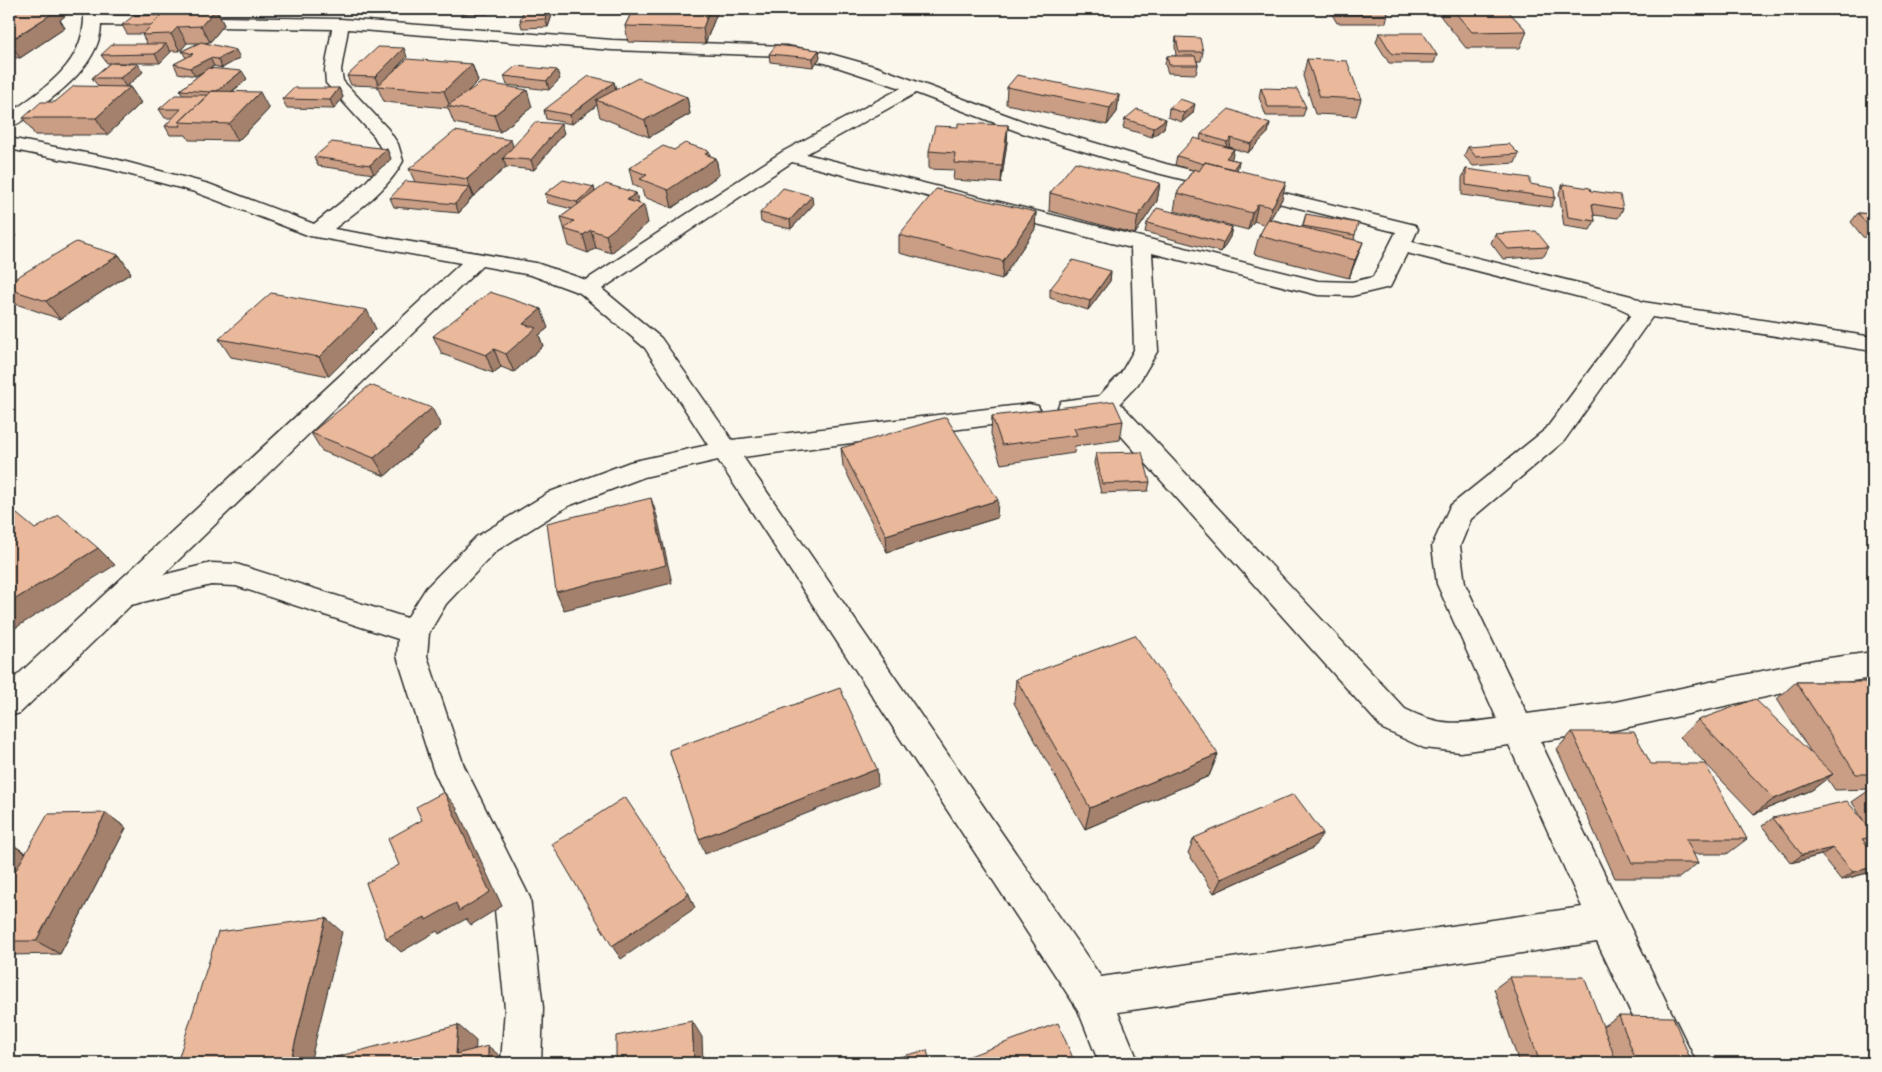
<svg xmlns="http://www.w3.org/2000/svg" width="1882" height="1072" font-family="Delius,sans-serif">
	<rect width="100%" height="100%" fill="#fbf7ec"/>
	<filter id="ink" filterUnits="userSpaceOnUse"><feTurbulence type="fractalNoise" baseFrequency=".02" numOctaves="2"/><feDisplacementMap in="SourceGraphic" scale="10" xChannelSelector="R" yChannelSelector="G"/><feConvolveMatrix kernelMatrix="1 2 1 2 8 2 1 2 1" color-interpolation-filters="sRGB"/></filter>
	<g filter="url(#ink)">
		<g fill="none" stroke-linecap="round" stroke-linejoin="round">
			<defs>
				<path id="street" d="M84 9H100V15L341 19 612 40 786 46 827 53 877 67 1031 124 1166 164 1415 225 1418 229 1412 242 1631 296 1643 302 1873 337V351L1652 317 1564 441 1471 519 1460 546 1465 584 1527 714 1615 702 1815 660 1873 652V678L1815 686 1615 730 1540 741 1696 1063H1655L1597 942 1118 1012 1139 1063H1099L1078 1010 718 460 644 477 568 506 496 551 446 604 429 633 427 656 464 766 530 898 543 1008 541 1063H501L505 1008 494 900 433 769 397 656 398 639 236 586 211 585 131 605 20 713 9 716V683L461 263 310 236 195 192 109 169 9 149V138L111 158 209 184 314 224 364 184 385 161 384 154 374 136 326 83 325 70 332 29 101 25C100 62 62 91 35 111 27 117 19 125 9 127V114C48 85 87 63 84 9ZM348 29 612 50 786 56 825 63 901 88 782 152 586 280 536 263 334 229C359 209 388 190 403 161L398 144 388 129 343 81 341 70ZM916 93 1019 132 1153 172 1396 232 1373 277 1352 282 1318 281 806 154ZM792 162 1131 248 1134 350 1121 373 1099 396 1061 401 1058 407 1061 413 1070 415 1100 412 1383 729 1424 748 1460 752 1509 745 1582 907 1101 977 743 457 1029 420 1038 418 1041 412 1038 406 1029 404 732 440 661 338 602 289ZM1152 253 1318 295 1352 296 1390 287 1407 253 1615 306 1628 312 1630 316 1546 429 1450 506 1432 546 1437 584 1497 719C1459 724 1440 727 1405 709L1120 403 1138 384 1158 350ZM482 266 531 275 580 293 645 348 708 445 630 462 550 492 476 537 426 588 407 618 236 564 211 563 163 575Z"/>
			</defs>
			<use href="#street" stroke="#2b2b2b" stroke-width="3"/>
			<use href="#street" fill="#fbf7ec" fill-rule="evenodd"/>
		</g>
		<path fill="#c99e85" stroke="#2b2b2b" d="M73 9 60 20 65 28 20 58 9 57V17Z
			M216 9 224 25 210 42 204 43 240 58 222 68 214 66 210 68 247 79 232 92 269 109 238 141 189 140 186 135H170L165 126 173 118H165L159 109 183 95 180 90 202 73 195 76 178 73 174 64 186 58 182 51 199 43H187L180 51H170L171 52 160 63H113L143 72 126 87H130L141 103 107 135H35L23 118 55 102 98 86 92 78 110 63H107L101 55 147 44 142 35 143 34H127L122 25 162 15Z
			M460 9H490L488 14H462Z
			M633 9H716L717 13 705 44 628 42 625 26Z
			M1329 9H1385L1388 14 1386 23H1337Z
			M1444 9H1506L1527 31 1520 48H1466L1441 17Z
			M552 15 548 27 522 28 520 20Z
			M1379 33 1437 55 1434 63H1389L1376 42Z
			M1176 37 1203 52 1201 61H1197L1198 65 1196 74 1168 73 1165 64 1167 56H1176L1175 46Z
			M819 50 820 58 813 67 770 62 769 54Z
			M407 57 397 67 472 64 478 81 466 93 532 107 500 132 454 123 448 108 384 102 377 86 351 85 347 76Z
			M1307 59 1361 99 1356 116 1315 114 1303 76Z
			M504 76 560 79 549 90 507 85Z
			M614 82 616 90 687 97 690 114 649 137 600 117 597 105 572 124 546 119 544 110Z
			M1007 87 1119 95 1117 112 1107 125 1006 104Z
			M339 88 343 97 334 109 287 108 282 99Z
			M1261 88 1306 107 1303 116H1266L1259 97Z
			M1169 108 1193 113 1182 122 1168 117Z
			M1125 119H1166L1164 128 1152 137 1123 128Z
			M1270 124 1268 133 1248 153 1229 147 1234 149 1231 159 1239 161 1237 170 1282 199 1270 219 1302 227 1306 214 1355 235 1354 240 1363 242 1349 278 1254 254 1259 236 1265 225 1254 221 1248 230 1174 211 1177 193 1193 170 1175 165 1177 156 1200 140 1201 134Z
			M1008 125 1007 142 1001 183 953 180 954 170 929 169V151L958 127Z
			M564 133 534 170 506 167 474 196H473L459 213 394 207 390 198 415 182 409 169 513 147Z
			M1468 147 1519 154 1515 163 1473 166 1464 156Z
			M387 149 391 159 374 174 318 166 314 157Z
			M674 150 709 151 710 156 716 158 719 175 672 208 644 197 642 189 633 185 629 168Z
			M1466 169 1530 184 1555 198 1551 207 1462 195V178Z
			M1160 183 1157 201 1135 234 1049 211 1050 193Z
			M1563 184 1591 191 1623 209 1618 218 1594 215 1595 221 1590 230 1564 226 1559 193Z
			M594 187 595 192 636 193 638 204 648 223 611 253 596 248 588 253 569 246 561 217 572 209 548 203 545 194Z
			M813 205 791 229 761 222 760 213Z
			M1036 212 1035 229 1002 279 899 253V235Z
			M1858 213 1873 214V238L1863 237 1851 222Z
			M1147 223 1232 227 1230 237 1221 252 1145 232Z
			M1495 234 1549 247 1544 256 1503 259 1491 243Z
			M119 255 131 273 60 319 16 304 9 295V282Z
			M1111 271 1110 281 1088 310 1050 298V289Z
			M548 328 539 335 543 346 514 372 501 367 493 373 442 354 433 336Z
			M376 329 329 376 231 357 219 339Z
			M992 416 1123 421 1120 440 1075 446 1074 453 1001 464 991 434Z
			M441 426 385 476 322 451 311 433Z
			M841 448 997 518 887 552 843 466Z
			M1096 453 1150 482 1148 491 1101 493 1094 463Z
			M1016 679 1218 754 1209 776 1085 829 1014 703Z
			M1796 682H1873V838L1866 843 1871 872 1841 880 1821 855 1791 863 1762 826 1773 818 1863 820 1852 802 1871 789 1835 790 1827 778 1812 790 1754 814 1680 737 1698 720 1812 754 1777 699Z
			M1572 732 1747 839 1727 854H1693L1698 863 1679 878H1615L1557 749Z
			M106 813 126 828 60 954 9 955V843L13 845 26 853Z
			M1194 838 1313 848 1214 893 1188 853Z
			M1510 977 1603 1026 1619 1016 1692 1063H1519L1494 989Z"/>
		<path fill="#a4816c" stroke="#2b2b2b" d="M59 9H73L60 20 65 28 20 58 9 42Z
			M216 9 224 25 210 42 201 26Z
			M486 9H490L488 14Z
			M548 9H550L552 15 548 27 545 19Z
			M710 9H716L717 13 705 44 703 28Z
			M178 27 187 43 180 51 171 34Z
			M166 44 171 52 160 63 155 54Z
			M404 48 407 57 379 86 375 77Z
			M236 50 240 58 222 68 218 59Z
			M819 50 820 58 813 67V58Z
			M210 58 214 66 195 76 190 68Z
			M138 64 143 72 126 87 120 78Z
			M472 64 478 81 452 107H450L444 91Z
			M557 70 560 79 549 90 547 81Z
			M242 71 247 79 221 100 216 92Z
			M614 82 616 91 596 100 597 105 572 124 570 115Z
			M130 87 141 103 107 135 96 118Z
			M339 88 343 97 334 109 330 100Z
			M527 90 532 107 500 132 494 115Z
			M260 92 269 109 238 141 229 124Z
			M1119 95 1117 112 1107 125 1110 108Z
			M687 97 690 114 649 137 645 120Z
			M1195 104 1193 113 1182 122 1184 113Z
			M1166 119 1164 128 1152 137 1153 128Z
			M561 124 564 133 534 170 531 160Z
			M1270 124 1268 133 1248 153 1251 144Z
			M1008 125 1007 142 1001 183 1002 166Z
			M1231 138 1229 147 1225 152 1227 142Z
			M511 140 517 158H503L506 167 474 196 467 179Z
			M387 149 391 159 374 174 370 165Z
			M1234 149 1232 158 1224 167 1226 158Z
			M709 151 711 161 716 158 719 175 672 208 668 190 705 154Z
			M1239 161 1237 170 1231 171Z
			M1286 182 1282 199 1267 225 1272 207Z
			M1160 183 1157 201 1135 234 1138 216Z
			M470 187 473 196 459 213 455 204Z
			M594 187 596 196 580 211 577 202Z
			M636 193 640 209 644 205 648 223 611 253 606 235 627 200Z
			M812 196 813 205 791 229 790 220Z
			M1258 204 1254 221 1248 230 1252 213Z
			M1036 212 1035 229 1002 279 1003 261Z
			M9 227 16 236 9 240Z
			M1232 227 1230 237 1221 252 1223 243Z
			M591 230 596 248 588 253 583 235Z
			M1363 242 1349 278 1355 260Z
			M119 255 131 273 60 319 46 301Z
			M1111 271 1110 281 1088 310 1090 301Z
			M541 309 548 328 539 335 543 346 514 372 506 354 523 324Z
			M367 310 376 329 329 376 319 357Z
			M494 349 501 367 493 373 486 355Z
			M432 408 441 426 385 476 374 458Z
			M651 498 657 516 672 583 564 610 556 592Z
			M998 500 997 518 887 552 886 535Z
			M98 548 115 565 9 632V603Z
			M1218 754 1209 776 1085 829 1090 808Z
			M877 769 878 785 705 854 699 839Z
			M1833 774 1812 790 1754 814 1774 799Z
			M444 792 456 807 502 906 471 925 466 919 439 934 437 931 401 952 386 938Z
			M106 813 126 828 60 954 36 941Z
			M1323 833 1313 848 1214 893 1221 879Z
			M13 845 36 860 9 888V849Z
			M1833 848 1821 855 1791 863 1802 855Z
			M1873 867V871L1871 872 1841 880 1853 872Z
			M689 894 695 908 621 959 612 946Z
			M326 918 342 932 310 1063H290Z
			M692 1021 702 1037 703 1063H694Z
			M458 1025 476 1041 475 1063 456 1054Z
			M488 1046 506 1061V1063H488Z"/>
		<path fill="#eab89b" stroke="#2b2b2b" d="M22 9H59L55 12H53L20 10Z
			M216 9 201 26 178 27 171 34 142 35 167 10Z
			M524 9H548L545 19 520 20Z
			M633 9H710L703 28 625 26Z
			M1336 9H1385L1388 14 1340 15Z
			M1452 9H1506L1527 31 1472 32Z
			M20 10 55 12 9 41V17Z
			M162 15 152 25H122L133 16Z
			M1379 33H1423L1437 55 1392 54Z
			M1176 37 1200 38 1203 52H1179Z
			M201 42 236 50 218 59 210 58 190 68 174 64 193 54 182 51Z
			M113 44H166L155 54 101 55Z
			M776 45 819 50 813 58 769 54Z
			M378 47 404 48 375 77 347 76Z
			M1167 56H1195L1198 65H1169Z
			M407 59 472 64 444 91 377 86Z
			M1307 59 1347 61 1361 99 1320 97Z
			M110 63 138 64 120 78H92Z
			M516 66 557 70 547 81 504 76Z
			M208 68 242 71 217 91H212L211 92 180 90Z
			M1017 75 1119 95 1110 108 1007 87Z
			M589 76 614 82 570 115 544 110Z
			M638 78 687 97 645 120 596 100Z
			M482 82 527 90 494 115 447 106Z
			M74 86 130 87 96 118H23L41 102H55Z
			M293 88H339L330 100 282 99Z
			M1261 88 1297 89 1306 107H1268Z
			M212 91 260 92 229 124 179 122Z
			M175 95H208L179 122 181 126H165L181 109H159Z
			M1180 99 1195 104 1184 113 1169 108Z
			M1137 109 1166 119 1153 128 1125 119Z
			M1229 109 1270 124 1251 144 1231 138 1227 142 1201 134Z
			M535 122 561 124 531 160 503 158Z
			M958 123 1008 125 1002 166 954 163 955 153 929 151 935 126 958 127Z
			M455 131 511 140 467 179 409 169Z
			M1194 138 1234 149 1226 158 1239 161 1233 169 1205 162 1204 164 1177 156Z
			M332 142 387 149 370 165 314 157Z
			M685 143 709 151 705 154 716 158 668 190 640 179 647 175 629 168 663 146 674 150Z
			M1509 144 1519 154 1476 157 1468 147Z
			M1075 162 1160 183 1138 216 1050 193Z
			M1205 162 1286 182 1272 207 1258 204 1252 213 1177 193 1194 169 1199 171Z
			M1466 169 1530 178V184L1554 188 1555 198 1466 185Z
			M563 180 594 187 577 202 545 194Z
			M406 181 470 187 455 204 390 198Z
			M606 184 636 193 627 200 644 205 606 235 591 230 583 235 564 229 574 221 561 217Z
			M1563 184 1590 188 1591 191 1620 195 1623 209 1592 204 1595 221 1568 217Z
			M783 188 812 196 790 220 760 213Z
			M936 189 1036 212 1003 261 899 235Z
			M1157 208 1232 227 1223 243 1147 223Z
			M1858 213 1873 214V228H1870Z
			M1306 214 1358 223 1355 235 1303 226Z
			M1268 219 1363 242 1355 260 1259 236Z
			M1536 231 1549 247 1508 249 1495 234Z
			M76 242 119 255 46 301 9 289V282Z
			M1073 260 1111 271 1090 301 1050 289Z
			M490 292 541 309 523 324 536 328 506 354 494 349 486 355 433 336Z
			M271 293 367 310 319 357 219 339Z
			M370 385 432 408 374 458 311 433Z
			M1114 401 1123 421 1074 428 1077 435 1002 445 992 416Z
			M946 417 998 500 886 535 841 448Z
			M1142 452 1150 482 1102 484 1096 453Z
			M651 498 666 565 556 592 547 523Z
			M17 514 35 529 59 515 98 548 9 603V519Z
			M1135 635 1218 754 1090 808 1016 679Z
			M1796 682H1873V774H1856Z
			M840 688 877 769 699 839 669 750Z
			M1755 699 1833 774 1774 799 1698 720Z
			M1572 732H1634L1651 764H1705L1747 839H1686L1698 863H1632Z
			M444 792 490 892 459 911 456 903 426 920 425 917 386 938 366 883 399 865 388 839 422 820 416 807Z
			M1294 794 1323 833 1221 879 1194 838Z
			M625 797 689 894 612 946 552 844Z
			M1847 801 1873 832V837L1862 839 1873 852V867L1853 872 1833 848 1802 855 1773 818Z
			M106 813 36 941H9V882L48 814Z
			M9 843 13 845 9 849Z
			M326 918 290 1063H177L218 932Z
			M1510 977H1584L1617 1063H1540Z
			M1619 1016 1673 1017 1692 1063H1637Z
			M692 1021 694 1063H616V1036Z
			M1058 1023 1075 1063H951Z
			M458 1025 456 1054 488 1046V1063H335L336 1057Z
			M927 1050 930 1063H883V1061Z"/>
	</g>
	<rect width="1882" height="1072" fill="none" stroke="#fbf7ec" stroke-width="30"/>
	<rect x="15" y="15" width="1852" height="1042" fill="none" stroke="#2b2b2b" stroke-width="2" filter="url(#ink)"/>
</svg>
